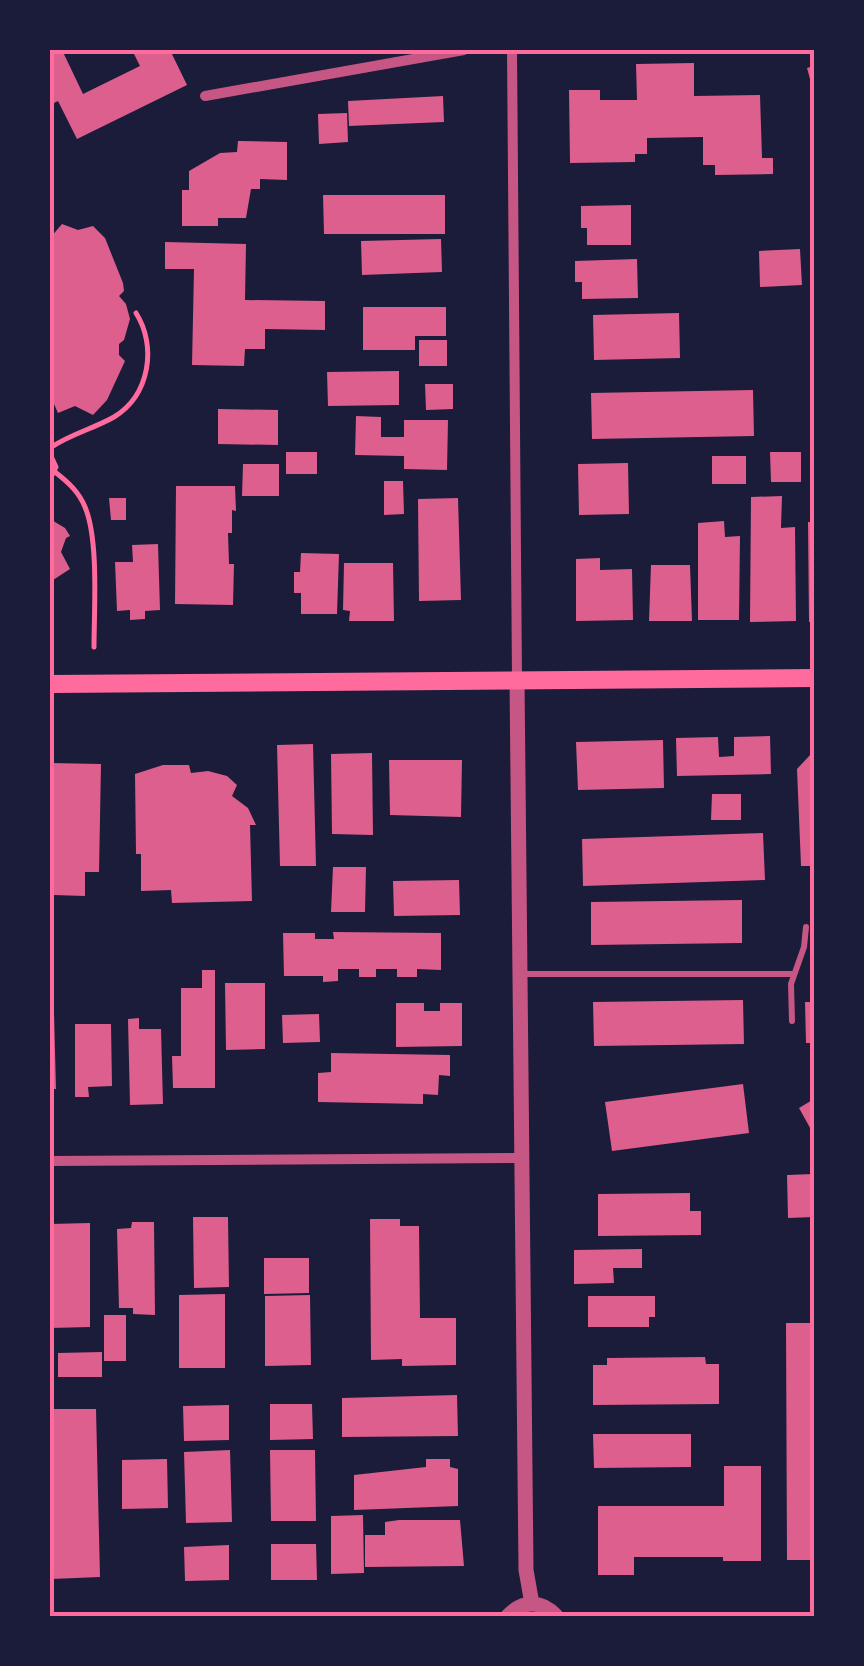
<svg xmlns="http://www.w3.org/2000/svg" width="864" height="1666" font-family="Montserrat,sans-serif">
	<rect width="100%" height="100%" fill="#1b1b3a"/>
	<path fill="#dd5f8e" d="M50 50H62L83 94 140 66 132 50H170L187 85 77 139 58 101 50 105Z
		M694 63V96L760 95 762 158H773V174L715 175V165H703V137L647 138V154H635V162L570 163 569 90H600V100H637L636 64Z
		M814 66V89L813 90 807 68Z
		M443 96 444 122 349 126 348 101Z
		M347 113 348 142 319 144 318 114Z
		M238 141 287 142V180L260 179V189H251L246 218H218V226H182V190H189V171L220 153 237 152Z
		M323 195H445V234H324Z
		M631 205V245H587V228H581V206Z
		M62 224 78 230 93 226 105 238 123 283 124 291 119 296 126 304 130 319 124 340 119 344V355L125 361 107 400 93 415 75 406 58 413 50 395V238Z
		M441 239 442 272 362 275 361 241Z
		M165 242 246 244 245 300 325 301V330L265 329V349H245L244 366 192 365 194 269H165Z
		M800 249 802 285 760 287 759 251Z
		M637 259 638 298 582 299V282H575V261Z
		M363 307H446V336H415V350H363Z
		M679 313 680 358 594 360 593 315Z
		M419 340H447V366H419Z
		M399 371V405L328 406 327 372Z
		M425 384H453V409L426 410Z
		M753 390 754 436 592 439 591 393Z
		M218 409 278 410V445L218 444Z
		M356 416 381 417V437H404V420H448L447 470 404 469V456L355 455Z
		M286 452H317V474H286Z
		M770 452H801V482H771Z
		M712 456H746V484H712Z
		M628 463 629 514 579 515 578 464Z
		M243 464H279V496H242Z
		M384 481H403L404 514 384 515Z
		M176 486H235L236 511 232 510V533H228L229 564H234L233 605 175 604Z
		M782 496 781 528 795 527 796 621 750 622 751 497Z
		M109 498H126V520H111Z
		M458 498 461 600 419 601 418 499Z
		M50 519 65 528 70 536 66 538 61 552 70 569 50 582Z
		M724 521 725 537 740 536 739 620H698V523Z
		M808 522H814V622H809Z
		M158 544 160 610 145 611V619L130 620V610L117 611 115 562H133L132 545Z
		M301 553 339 554 337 614H301V593H294V572H300Z
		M600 558V570L632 569 633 620 576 621V559Z
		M344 563H393L394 621H349L350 611 343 610Z
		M651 565H690L692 621H649Z
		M770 736 771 774 677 776 676 738 718 737 719 757 734 756V737Z
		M663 740 664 788 578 790 576 742Z
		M313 744 316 866H280L277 745Z
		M372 753 373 835 332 834 331 754Z
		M811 754H814V866H801L797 769Z
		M389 760H462L461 817 390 815Z
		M50 763 101 764 99 872H85V896L53 895Z
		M163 765H189L191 773 208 771 227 776 237 785 232 796 248 808 256 825H250L252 901 172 903 171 890 141 891V854H136L135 774Z
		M712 794H741V820H711Z
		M763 833 765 880 583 886 582 839Z
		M333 867H366L365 912H331Z
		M459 880 460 915 394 916 393 881Z
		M742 900V943L591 945V902Z
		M333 932 441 933V970L417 969V977H397V969H376V977H359V969H338V981L323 982V976H284L283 933H315V939H334Z
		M202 970H215V1088H173L172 1056H181V988H202Z
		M225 983H265V1049L226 1050Z
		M743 1000 744 1044 594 1046 593 1002Z
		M805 1002H814V1043H806Z
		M396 1003H424V1011H440V1003H462V1046L396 1047Z
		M54 1012 56 1089H50V1013Z
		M319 1014 320 1042 283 1043 282 1015Z
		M139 1018V1029H161L163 1104 130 1105 128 1019Z
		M75 1024H111L112 1086 88 1087 89 1097H75Z
		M331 1053 450 1055V1076L439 1075 438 1095 423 1094V1104L318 1102V1073L331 1072Z
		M743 1084 749 1133 612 1151 605 1102Z
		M814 1099V1135L799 1108Z
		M814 1174V1217L788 1218 787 1175Z
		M690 1193V1211H701V1235L598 1236V1194Z
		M193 1217H228L229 1287 194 1288Z
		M370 1219H400V1226H419L420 1318H456V1365L402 1366V1359L371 1360Z
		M132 1222H154L155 1315 133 1314V1308H119L117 1229 131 1228Z
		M90 1223V1327L50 1328V1224Z
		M642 1249V1268H613L614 1283 574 1284V1250Z
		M264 1258H309V1293L264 1294Z
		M225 1294V1368H179V1295Z
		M310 1295 311 1365 265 1366V1296Z
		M588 1296H655V1317H649V1327H588Z
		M104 1315H126V1361H104Z
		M786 1323H814V1560H787Z
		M102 1352V1377H58V1353Z
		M705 1357 706 1364H719V1404L593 1405V1365H607V1358Z
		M457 1395 458 1436 342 1437V1398Z
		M270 1404H312L313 1439 270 1440Z
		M229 1405V1440L184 1441 183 1406Z
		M50 1409H96L100 1577 51 1579Z
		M593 1434H691V1467L594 1468Z
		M230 1450 232 1522 186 1523 184 1452Z
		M270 1450H315L316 1521H271Z
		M167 1459 168 1508 122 1509V1460Z
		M426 1459H450V1467L458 1469V1506L354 1510V1475L426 1467Z
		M724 1466H761V1561H723V1557H634V1575H598V1506H724Z
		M363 1515 364 1573 331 1574V1516Z
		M399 1520H460L464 1566 365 1567V1535H385V1522Z
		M271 1544H316L317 1580H271Z
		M229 1545V1580L185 1581 184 1547Z"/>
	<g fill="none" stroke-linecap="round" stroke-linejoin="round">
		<path stroke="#ff6b9d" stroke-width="5" d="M50 448C70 434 93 429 114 417 150 395 157 346 136 313
			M50 454 56 467 50 479
			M55 472C68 482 79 492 85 507 99 540 94 610 94 647"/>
		<path stroke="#c65784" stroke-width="6" d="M520 974H793
			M792 1021 791 984 804 947 806 927"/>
		<path stroke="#c65784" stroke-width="10" d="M512 50 517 679
			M205 96 464 50
			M50 1161 520 1158"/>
		<path stroke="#c65784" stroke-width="15" d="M517 679 526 1570 532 1604
			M508 1616C523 1600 541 1600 556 1616"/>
		<path stroke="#ff6b9d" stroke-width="18" d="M50 684 814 678"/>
	</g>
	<rect width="864" height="1666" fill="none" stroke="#1b1b3a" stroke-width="105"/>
	<rect x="52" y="52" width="760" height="1562" fill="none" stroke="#ff6b9d" stroke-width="4"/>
</svg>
